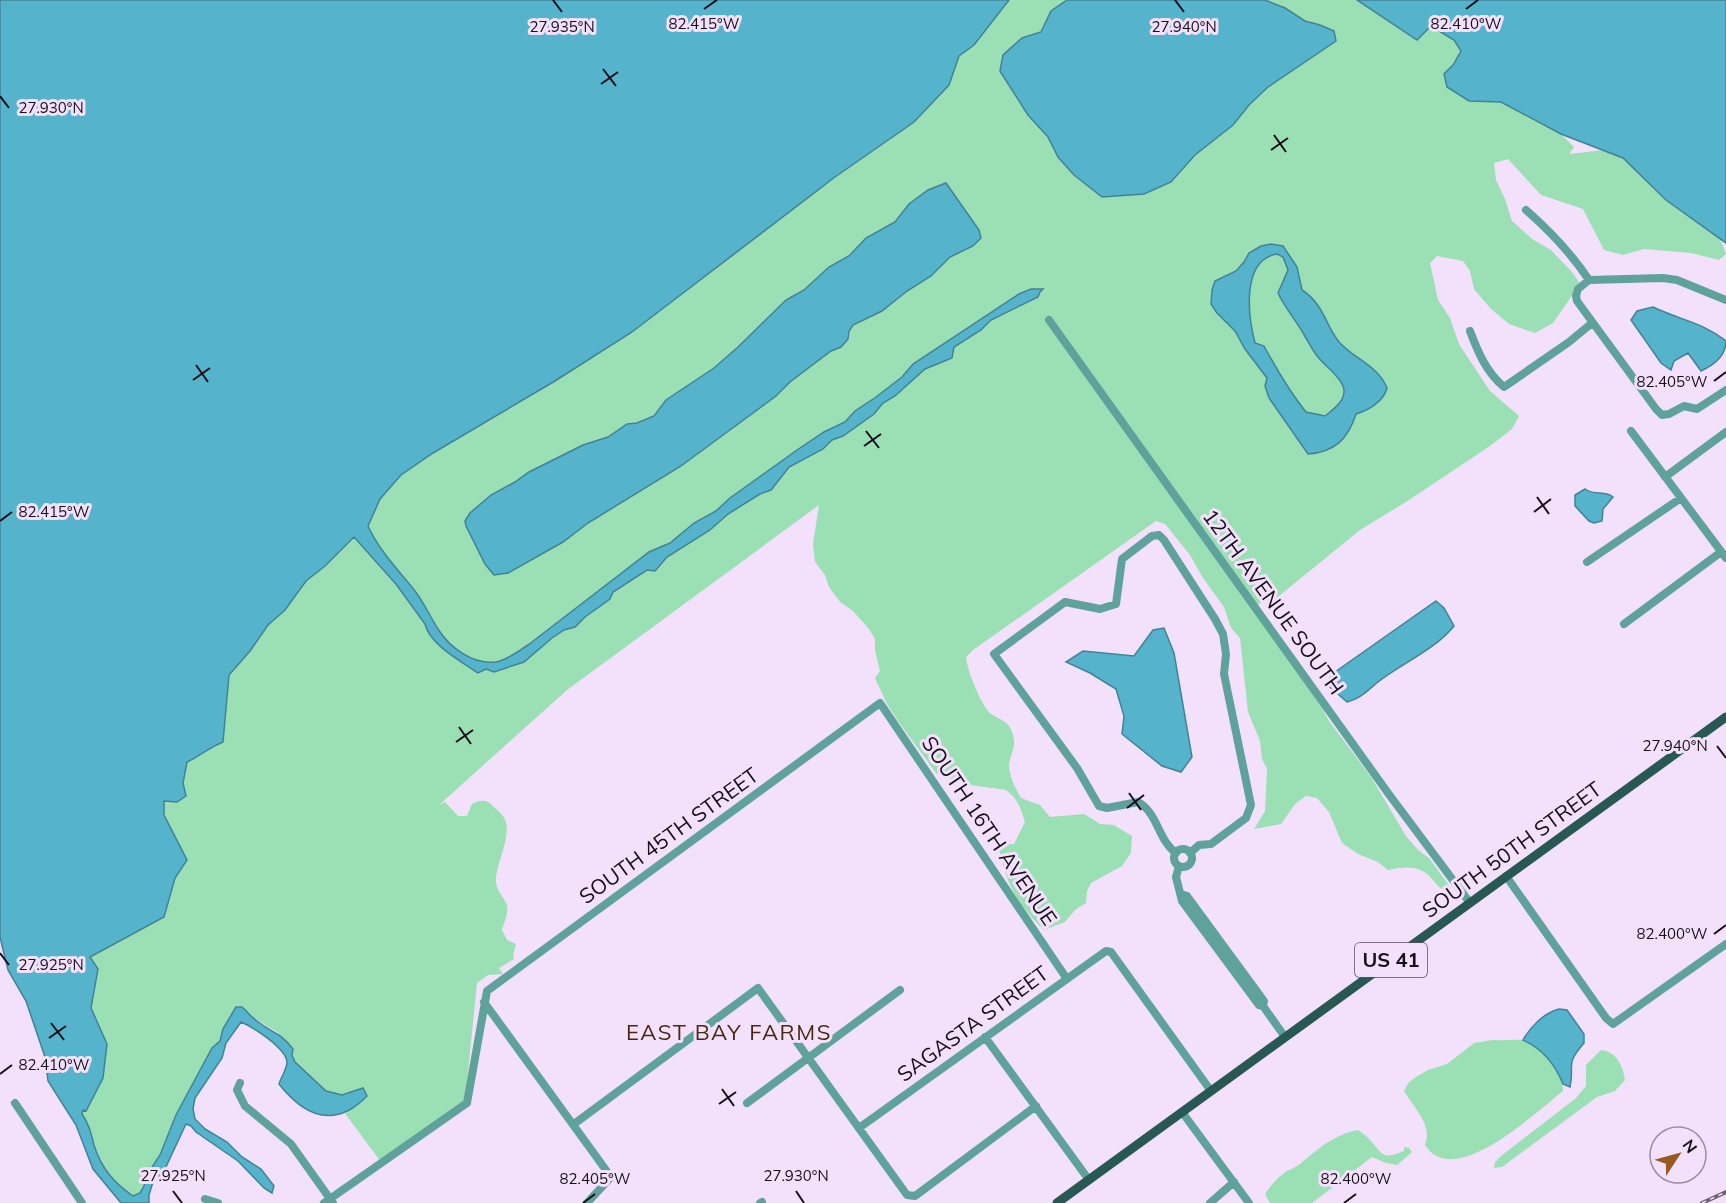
<svg xmlns="http://www.w3.org/2000/svg" width="1726" height="1203" font-family="Mulish,sans-serif">
	<rect width="100%" height="100%" fill="#f3e1fb"/>
	<path fill="#9bdfb5" d="M803 0H1357L1417 40 1431 26 1454 40 1461 51 1453 65 1444 74 1469 101 1501 102 1561 134 1574 147 1569 154 1603 150 1623 158 1666 200 1720 239 1726 254 1719 260 1691 253 1644 249 1623 255 1604 250 1583 209 1541 195 1508 159 1494 163 1496 180 1505 199 1512 221 1532 239 1551 250 1572 272 1579 282 1571 297 1553 323 1535 333 1509 324 1491 309 1474 289 1470 271 1463 261 1437 256 1430 263 1438 300 1450 318 1459 344 1490 391 1519 416 1512 429 1490 446 1406 502 1360 530 1274 600 1269 597 1255 607 1322 708 1329 721 1371 777 1406 836 1418 850 1429 858 1451 888 1450 893C1441 890 1438 886 1432 879 1420 864 1404 867 1388 870L1378 862 1358 854 1342 843 1329 812 1317 798 1306 796 1295 804 1281 824 1254 829 1265 811 1267 769 1262 759 1260 741 1248 712 1240 638 1231 628 1224 607 1203 578 1190 555 1165 524 1156 521 973 650 966 657C967 670 981 705 990 713 1001 721 1009 720 1013 735 1017 748 1009 756 1009 767 1010 778 1016 789 1021 798L1040 805 1050 817 1084 814 1100 824 1114 825 1132 836 1131 853 1122 866 1091 883 1087 891 1086 903 1075 910 1065 922 1044 930C1017 904 1007 885 999 849L1005 844H1014L1025 822 1020 807 1014 797 1006 790 964 784 936 773 898 721 887 704 875 678 880 671 875 650V639L869 629 853 611 840 602 829 587 825 575 815 562 813 544 819 505 567 690 439 805 445 802 458 816H467L472 804C481 800 486 799 493 806 497 810 503 814 505 820 512 833 497 863 496 878 495 889 502 895 506 903 510 911 504 922 502 930L507 940 516 944 513 955 514 959 499 968 503 974 488 975 477 983 465 1102 381 1162 344 1112 364 1088 342 1095 326 1091 295 1062 277 1032 236 1007 223 1029 220 1041 212 1048 176 1115 160 1155 152 1167 143 1188 140 1193 133 1197C114 1183 101 1168 94 1145 91 1133 89 1124 82 1114L0 701Z
		M1493 1040C1503 1041 1514 1039 1523 1040 1542 1044 1564 1072 1563 1091 1536 1112 1454 1191 1425 1145 1433 1125 1414 1108 1404 1091L1409 1082 1416 1077 1428 1070 1447 1064 1474 1043Z
		M1601 1050C1617 1052 1623 1066 1625 1080L1615 1091 1597 1097 1502 1167 1494 1168 1495 1162 1501 1156 1576 1098 1586 1086V1065Z
		M1358 1130C1362 1133 1367 1136 1370 1140 1384 1155 1381 1160 1404 1151V1147L1409 1148 1412 1152 1397 1165 1386 1163 1372 1157 1312 1203H1270L1265 1194C1270 1187 1276 1179 1284 1173 1289 1169 1296 1168 1301 1163 1318 1149 1335 1134 1358 1130Z"/>
	<path fill="#55b4cc" stroke="#428297" stroke-width="1.5" fill-rule="evenodd" d="M0 0H1009L974 45 959 56 949 85 914 122 835 177 632 332 555 381 433 453 401 475 380 499 368 526C378 548 395 567 411 586 422 598 429 615 438 629 449 647 473 665 496 662 508 660 522 649 532 642L649 552 670 543 694 523 716 511 730 498 797 450 824 432 845 422 855 411 876 397 902 377 913 364 1019 294 1031 289H1043L1040 292 1038 297 991 320 981 330 954 347 952 358 925 369 895 396 883 403 874 414 843 436 832 440 823 449 789 467 771 490 760 494 728 514 710 530 667 557 655 571 647 570 613 592 610 599 585 617 575 627 564 630 552 638 524 662 494 672 486 669 478 673C461 661 430 645 425 624L396 584 354 537 325 566 306 581 285 610 268 625 250 651 229 675 223 742C210 747 200 756 187 762L183 783 186 796 177 802 164 801V815L187 860 175 878 164 917 90 957 98 969 91 1008 107 1044 103 1078 86 1111 83 1110 82 1114C89 1124 91 1133 94 1145 101 1168 114 1183 133 1196L140 1193 143 1188 152 1167 160 1155 176 1115 212 1048 220 1041 223 1029 236 1007H242C247 1011 251 1017 257 1021 272 1033 280 1032 293 1049L292 1055 295 1062 326 1091 342 1095 363 1088 367 1096C335 1129 305 1117 279 1084 281 1077 287 1069 287 1062 286 1048 253 1027 241 1022L226 1043 222 1058 195 1098 193 1109 195 1119 205 1129 227 1142 242 1157 261 1169 274 1186 272 1193 264 1188 238 1161 196 1132 191 1126 186 1124 164 1171 153 1182 149 1195V1203H121L93 1169 76 1125 48 1081 45 1057 26 1001 8 970 0 937Z
		M1067 0H1265L1285 8 1305 21 1320 25 1334 31 1336 41 1268 87 1249 105 1233 125 1195 155 1171 182 1144 194 1102 197 1074 175 1058 157 1048 137 1028 115 1000 71 1003 55 1022 38 1041 32 1051 11Z
		M1357 0H1726V243L1666 200 1623 158 1561 134 1501 102 1469 101 1447 87 1444 74 1453 65 1461 51 1454 40 1431 26 1417 40Z
		M946 183 979 230 981 238 973 246 950 257 931 276 907 291 882 311 853 325 849 331 848 339 841 347 831 351 790 382 776 396 681 466 588 523 563 542 508 573 494 575 485 564 466 526 465 521 470 513 491 495 515 482 529 472 583 445 608 437 627 424 637 423 654 416 666 400 714 368 738 347 786 300 804 290 829 267 849 256 866 238 895 222 909 204 928 190Z
		M1271 244 1283 246 1297 267 1302 290C1325 305 1325 326 1340 343 1356 360 1378 366 1387 388 1384 401 1369 410 1356 414 1348 439 1335 452 1308 454L1269 398 1265 386 1267 378 1245 349 1235 331 1217 313 1211 304 1212 290 1215 281 1236 271 1244 262 1249 253 1261 246ZM1277 254 1283 257 1288 270 1278 293C1285 308 1295 319 1303 333 1308 341 1312 350 1318 357 1326 367 1338 374 1343 386 1348 399 1334 409 1325 416L1306 412C1289 391 1277 370 1264 346L1255 343C1248 316 1241 260 1277 254Z
		M1653 307C1680 320 1702 322 1726 341 1726 356 1714 365 1701 371L1688 353 1674 361 1671 370 1661 363 1631 320 1637 311Z
		M1585 489C1594 496 1605 490 1613 497L1603 509 1602 521 1594 523 1589 521 1575 506V495Z
		M1436 601 1444 608 1454 626C1436 649 1401 664 1378 682 1368 690 1360 699 1347 702L1330 687 1327 681 1335 672Z
		M1164 628 1174 653 1192 757 1181 772 1162 766 1122 734 1124 716 1116 689 1090 673 1066 662 1083 651 1134 656 1153 630Z
		M1559 1009 1567 1010 1584 1034V1043C1564 1066 1575 1064 1570 1087L1563 1084C1555 1064 1543 1049 1523 1040 1531 1026 1544 1013 1559 1009Z"/>
	<g fill="none" stroke-linecap="round" stroke-linejoin="round">
		<path stroke="#5ea29b" stroke-width="8" d="M1526 210C1550 231 1571 253 1589 280
			M1726 300 1677 280 1663 278 1589 280 1578 289 1576 296 1577 301 1656 409 1662 415 1669 414 1684 406 1697 409 1726 390
			M1049 320 1388 793 1470 903
			M1470 331C1478 352 1486 372 1504 387L1569 342 1592 323
			M1631 431 1726 558
			M1665 477 1726 432
			M1587 562 1681 498
			M1624 624 1721 552
			M1174 858a9 9 0 1 1 18 0a9 9 0 1 1-18 0Z
			M1176 853C1158 840 1158 813 1138 802L1107 808 1099 806 1077 768 994 654 1065 602 1100 609 1116 604 1122 559 1152 536 1159 535 1164 540 1215 619 1223 634 1226 654 1224 674 1251 805 1246 818 1211 844 1199 845 1190 853
			M1179 866 1176 877 1182 901 1259 1005 1263 1006 1285 1037
			M1506 876 1606 1018 1613 1024 1726 944
			M1181 894 1187 896 1264 1001 1263 1006
			M484 1002 611 1177 587 1203
			M985 1037 1089 1180
			M240 1083 237 1090 245 1106 291 1144 333 1203
			M15 1103 82 1203
			M747 1103 900 990
			M1182 1112 1249 1203
			M574 1124 758 988 907 1195 915 1196 1036 1106
			M859 1128 1106 951 1111 952 1211 1091
			M205 1199 218 1203
			M324 1203 467 1103 487 991 880 703 1067 979
			M760 1203 762 1202
			M1210 1203 1234 1182"/>
		<path stroke="#285854" stroke-width="9" d="M1057 1203 1726 717"/>
		<defs>
			<path id="rail" d="M1702 1203 1726 1192"/>
		</defs>
		<use href="#rail" stroke="#6d6172" stroke-width="4"/>
		<use href="#rail" stroke="#f3e1fb" stroke-width="1.5" stroke-dasharray="4.5" stroke-linecap="butt"/>
	</g>
	<path fill="none" stroke="#160f1a" stroke-width="2" d="M553 0 562 12M1175 0 1184 12M704 9 717 0M1466 9 1478 0M603 69 616 86M601 84 618 72M0 96 9 108M1274 135 1286 152M1271 150 1288 138M196 365 208 382M193 380 210 368M1714 381 1726 372M866 431 879 448M864 446 881 434M1537 497 1549 514M1534 512 1551 499M0 521 12 512M459 727 471 744M456 742 473 730M1717 746 1726 758M1129 793 1141 810M1127 808 1144 795M1714 934 1726 925M0 953 9 965M51 1023 64 1040M49 1038 66 1026M0 1074 12 1065M722 1089 734 1106M719 1104 736 1092M173 1191 182 1203M796 1191 804 1203M583 1203 595 1194M1344 1203 1356 1194"/>
	<g text-anchor="middle" stroke-width="6" stroke-linejoin="round" paint-order="stroke">
		<rect fill="#f3e1fb" stroke="#584e5e" stroke-width="1.5" x="1355" y="943" width="72" height="34" rx="4.5"/>
		<g font-size="20" font-weight="bold" fill="#160f1a">
			<text x="1391" y="967">US 41</text>
		</g>
		<g font-size="21" fill="#160f1a" stroke="#f3e1fb">
			<text transform="translate(1273 602) rotate(54)" y="7">12TH AVENUE SOUTH</text>
			<text transform="translate(989 831) rotate(56)" y="7">SOUTH 16TH AVENUE</text>
			<text transform="translate(669 836) rotate(-36)" y="7">SOUTH 45TH STREET</text>
			<text transform="translate(1512 850) rotate(-36)" y="7">SOUTH 50TH STREET</text>
			<text transform="translate(973 1024) rotate(-36)" y="7">SAGASTA STREET</text>
		</g>
		<g font-size="22" letter-spacing="1.5" fill="#48290f" stroke="#f3e1fb">
			<text x="729" y="1040">EAST BAY FARMS</text>
		</g>
	</g>
	<g font-size="15" text-anchor="middle" fill="#160f1a" stroke="#f3e1fb" stroke-width="6" stroke-linejoin="round" paint-order="stroke">
		<text x="704" y="29">82.415°W</text>
		<text x="1466" y="29">82.410°W</text>
		<text x="562" y="32">27.935°N</text>
		<text x="1184" y="32">27.940°N</text>
		<text x="51" y="113">27.930°N</text>
		<text x="1672" y="387">82.405°W</text>
		<text x="54" y="517">82.415°W</text>
		<text x="1675" y="751">27.940°N</text>
		<text x="1672" y="939">82.400°W</text>
		<text x="51" y="970">27.925°N</text>
		<text x="54" y="1070">82.410°W</text>
		<text x="173" y="1181">27.925°N</text>
		<text x="796" y="1181">27.930°N</text>
		<text x="595" y="1184">82.405°W</text>
		<text x="1356" y="1184">82.400°W</text>
	</g>
	<g transform="translate(1678 1155) rotate(54)"><circle r="28" fill="#f3e1fb" stroke="#9b8da1" stroke-width="1.5"/>
	<path d="M0-4.5L10 22L0 15L-10 22Z" fill="#985822"/>
	<text y="-9" font-size="16" font-weight="bold" text-anchor="middle" fill="#160f1a">N</text>
	</g>
</svg>
